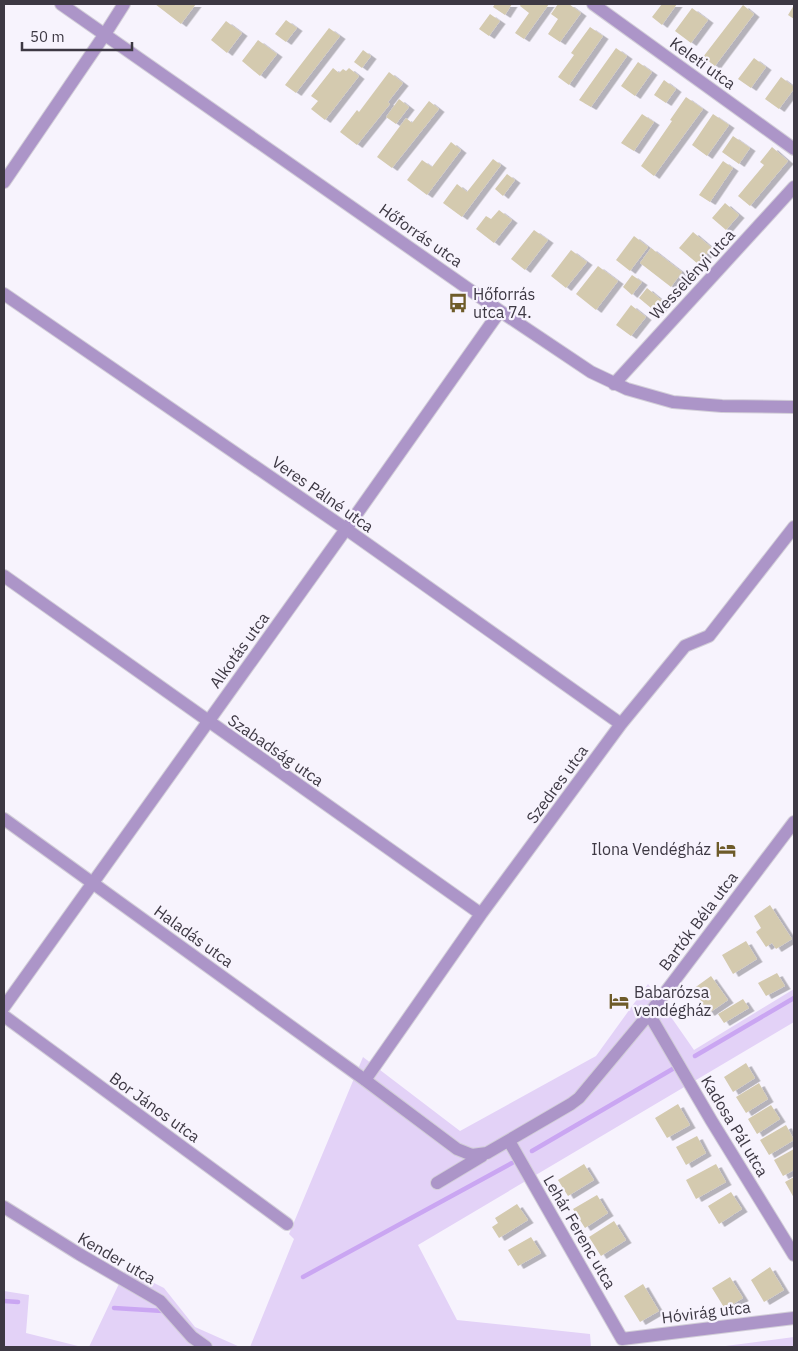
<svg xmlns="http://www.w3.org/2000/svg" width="798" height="1351" font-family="'IBM Plex Sans',sans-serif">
	<defs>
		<filter id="shadow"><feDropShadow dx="5.5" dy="3" stdDeviation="0" flood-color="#0004"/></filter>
	</defs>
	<rect width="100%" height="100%" fill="#f7f3fd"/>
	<path fill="#e3d2f7" d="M648 984 694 1050 794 989V1022L418 1245 457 1320 590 1334 591 1347H250L294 1239 289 1234 363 1057 460 1131 596 1056Z
		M126 1269 164 1288 195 1327 240 1347H89Z
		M4 1291 29 1295 26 1333 82 1347H4Z
		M794 1337V1347H718Z"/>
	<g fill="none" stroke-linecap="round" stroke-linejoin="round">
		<path stroke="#caa6f2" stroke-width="4.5" d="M695 1056 794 998
			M532 1151 676 1067
			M303 1277 512 1163
			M4 1301 18 1302
			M114 1308 163 1311"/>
	</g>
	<path fill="#d4caaf" filter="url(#shadow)" d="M155 4H196L181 24Z
		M495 4H512L505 15 493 7Z
		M521 4H549L524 39 515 33 529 13 520 6Z
		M558 4H569L581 13 560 42 548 34 558 19 551 14Z
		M662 4H677L662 25 652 17Z
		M743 5 754 14 715 66 703 57Z
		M794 5V19L788 15Z
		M692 8 708 20 691 43 675 31Z
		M490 14 500 21 489 36 479 29Z
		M286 20 297 28 286 42 275 34Z
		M226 21 242 33 227 53 211 40Z
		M590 27 603 36 569 85 558 77 574 55 571 53Z
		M329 28 340 36 296 93 285 85Z
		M258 40 277 54 260 76 242 61Z
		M616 48 627 56 591 107 579 100Z
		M363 50 371 56 362 68 354 62Z
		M754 58 766 67 751 88 738 79Z
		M638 62 652 72 635 96 621 86Z
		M333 68 339 73 343 69 346 71 349 68 359 76 325 120 311 109 318 101 311 96Z
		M389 72 403 83 388 102 390 104 357 145 340 132 357 110 359 112Z
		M781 77 794 87V89L779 109 765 99Z
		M664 80 676 89 666 103 654 95Z
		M686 97 703 109 654 176 641 166 672 121 670 120Z
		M399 99 409 107 396 124 386 117Z
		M429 101 439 109 392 168 377 157 406 118 412 123Z
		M642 114 654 122 634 151 621 143Z
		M713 114 729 125 707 156 692 145Z
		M733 136 750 148 739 164 722 152Z
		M451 142 461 150 427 195 407 180 422 160 432 167Z
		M772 147 788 161 750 206 738 196 764 165 760 162Z
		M493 159 501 165 462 217 443 203 457 184 467 192Z
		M723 161 733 168 710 202 699 195Z
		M507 174 515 180 503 196 495 189Z
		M725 203 739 215 726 230 712 218Z
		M499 210 512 220 494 243 476 229 486 216 491 219Z
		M534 230 548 240 525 270 511 259Z
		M693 232 712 248 698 264 679 248Z
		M634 236 648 247 630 271 616 260Z
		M651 248 682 272 671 287 640 263Z
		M571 250 587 262 566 288 551 276Z
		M598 266 618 281 596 310 576 294Z
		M632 275 642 282 632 295 623 287Z
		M647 288 665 303 657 313 639 298Z
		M631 305 646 317 631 336 616 325Z
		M770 905 792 939 776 949 772 943 766 947 756 932 761 928 754 916Z
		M746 941 757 959 733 974 722 955Z
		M777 973 785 986 766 996 758 983Z
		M711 976 728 1000 709 1013 693 989Z
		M743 999 749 1008 724 1023 718 1014Z
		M746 1063 755 1078 733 1092 724 1077Z
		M759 1083 768 1099 746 1113 736 1097Z
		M678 1104 690 1125 667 1138 655 1118Z
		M771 1105 780 1119 757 1134 748 1119Z
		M786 1125 794 1140 769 1155 760 1140Z
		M697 1136 706 1153 686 1165 676 1147Z
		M794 1149V1170L783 1176 774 1160Z
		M584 1164 594 1180 568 1196 558 1180Z
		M716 1164 726 1182 696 1199 686 1180Z
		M794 1177V1198L785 1182Z
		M731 1192 742 1209 719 1224 708 1206Z
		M597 1195 608 1213 585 1228 573 1209Z
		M517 1204 528 1220 499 1238 492 1227 498 1223 495 1218Z
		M614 1221 626 1240 601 1256 589 1237Z
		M531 1237 541 1253 518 1266 508 1250Z
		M770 1267 784 1290 764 1302 751 1280Z
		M730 1277 743 1298 725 1309 712 1288Z
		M643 1284 659 1311 640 1322 624 1296Z"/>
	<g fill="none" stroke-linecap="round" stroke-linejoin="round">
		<defs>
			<path id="minor" d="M61 4 500 311 591 372 627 389 673 402 722 406 794 407
				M593 4 794 149
				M4 182 105 34 124 4
				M4 294 346 529 621 724
				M614 384 794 187
				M4 576 481 914
				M4 819 365 1080 457 1149 472 1155 487 1153 571 1104 579 1098 649 1014 794 822
				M4 1007 346 529 500 311
				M649 1014 711 1120 794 1255
				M4 1016 287 1224
				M365 1080 481 914 621 724 685 646 709 636 794 527
				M509 1141 622 1339 794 1318
				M437 1183 482 1156
				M4 1207 79 1254 160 1301 192 1337 206 1347"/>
		</defs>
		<use href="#minor" stroke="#d2ced8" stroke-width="14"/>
		<use href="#minor" stroke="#ac95c8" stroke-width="12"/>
	</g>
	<defs>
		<symbol id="bus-bare" viewBox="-9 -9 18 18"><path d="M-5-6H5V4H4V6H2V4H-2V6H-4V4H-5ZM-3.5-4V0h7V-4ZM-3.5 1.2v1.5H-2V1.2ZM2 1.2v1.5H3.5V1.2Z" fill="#6e5b29" stroke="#f7f3fd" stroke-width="2.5" paint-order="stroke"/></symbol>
		<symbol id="hotel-bare" viewBox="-9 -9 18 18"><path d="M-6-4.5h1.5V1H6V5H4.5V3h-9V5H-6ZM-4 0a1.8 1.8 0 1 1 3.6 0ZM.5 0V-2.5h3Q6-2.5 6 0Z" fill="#6e5b29" stroke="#f7f3fd" stroke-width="2.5" paint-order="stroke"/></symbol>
	</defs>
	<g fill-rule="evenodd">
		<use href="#bus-bare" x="444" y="289" width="28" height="28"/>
		<use href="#hotel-bare" x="712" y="835" width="28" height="28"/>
		<use href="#hotel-bare" x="605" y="987" width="28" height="28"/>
	</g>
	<g text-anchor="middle" stroke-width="4.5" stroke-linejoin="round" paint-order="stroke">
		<g font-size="16" fill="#3d3843" stroke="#f7f3fd">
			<text transform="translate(703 63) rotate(36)" y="6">Keleti utca</text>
			<text transform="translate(421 235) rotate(35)" y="6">Hőforrás utca</text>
			<text transform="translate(692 274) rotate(-47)" y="6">Wesselényi utca</text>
			<text transform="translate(323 494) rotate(35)" y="6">Veres Pálné utca</text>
			<text transform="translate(239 650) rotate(-54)" y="6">Alkotás utca</text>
			<text transform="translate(276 750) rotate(35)" y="6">Szabadság utca</text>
			<text transform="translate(557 784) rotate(-54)" y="6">Szedres utca</text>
			<text transform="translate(698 921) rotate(-53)" y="6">Bartók Béla utca</text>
			<text transform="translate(194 936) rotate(36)" y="6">Haladás utca</text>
			<text transform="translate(155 1107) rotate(36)" y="6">Bor János utca</text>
			<text transform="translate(735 1126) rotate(59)" y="6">Kadosa Pál utca</text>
			<text transform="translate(580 1232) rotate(60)" y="6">Lehár Ferenc utca</text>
			<text transform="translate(117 1258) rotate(30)" y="6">Kender utca</text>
			<text transform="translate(706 1312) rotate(-7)" y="6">Hóvirág utca</text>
		</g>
		<g font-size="16" fill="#3d3843" stroke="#f7f3fd" text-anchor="start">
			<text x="473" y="300">Hőforrás<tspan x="473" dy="18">utca 74.</tspan></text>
			<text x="711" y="855" text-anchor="end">Ilona Vendégház</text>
			<text x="634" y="998">Babarózsa<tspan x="634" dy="18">vendégház</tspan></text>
		</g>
	</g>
	<rect width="798" height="1351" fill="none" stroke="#3d3843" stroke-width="10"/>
	<path d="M22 42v8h110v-8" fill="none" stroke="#3d3843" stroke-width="2.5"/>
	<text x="30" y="42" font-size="15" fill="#3d3843" stroke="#f7f3fd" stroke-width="4" paint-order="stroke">50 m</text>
</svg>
